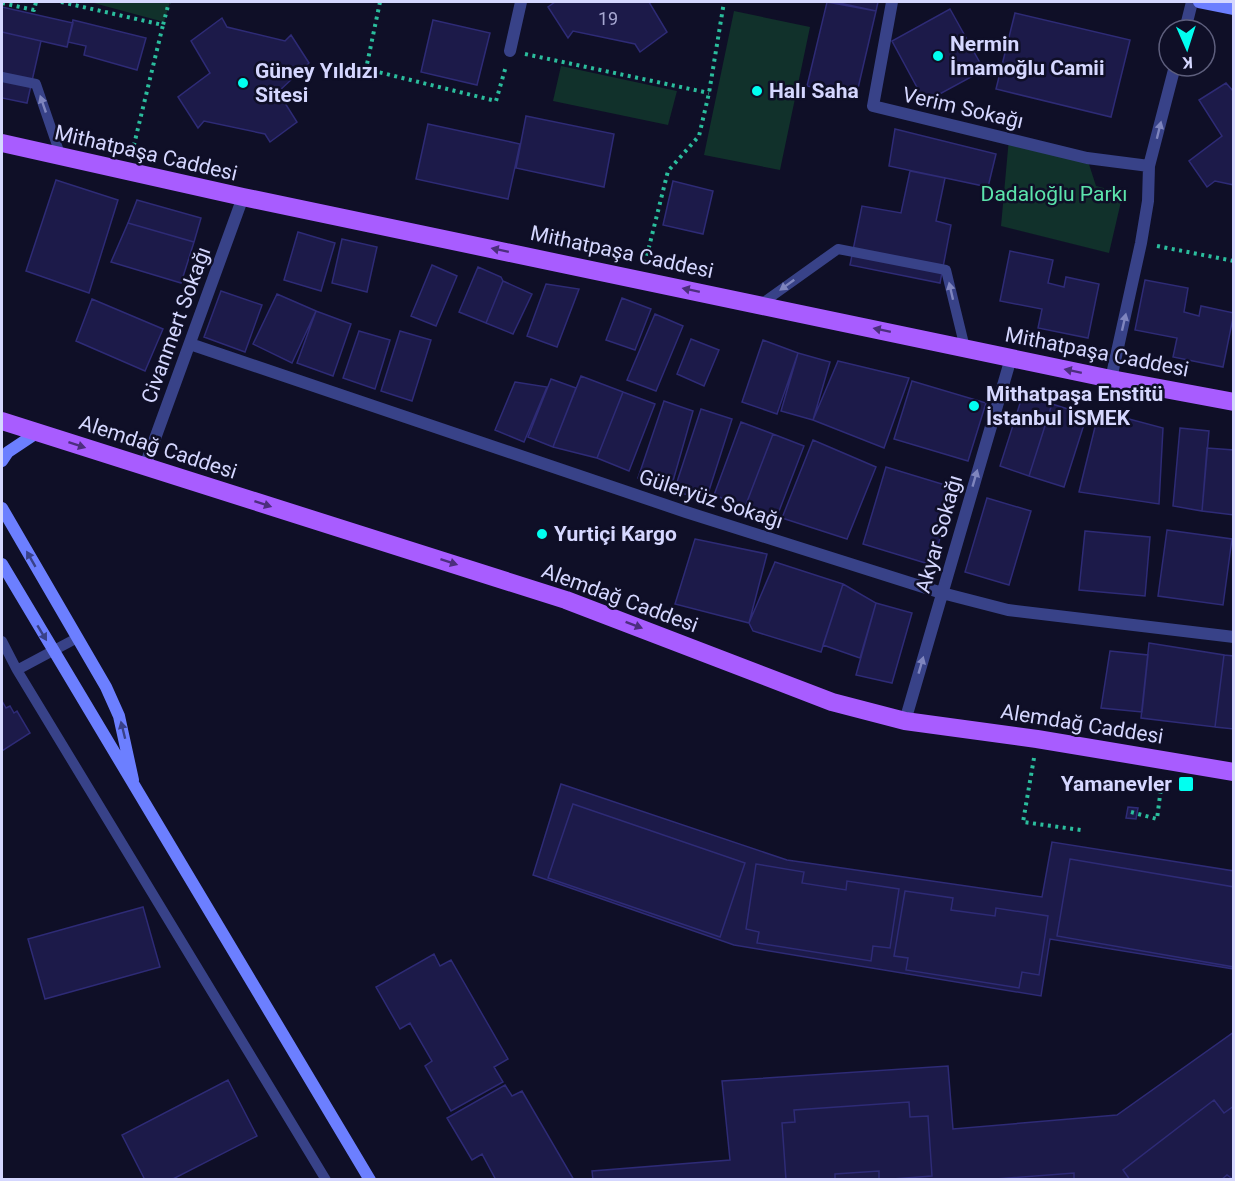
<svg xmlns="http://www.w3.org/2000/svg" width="1235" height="1181" font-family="Roboto,sans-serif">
	<rect width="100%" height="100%" fill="#0f0f27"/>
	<path fill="#11312b" d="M90 2H170L164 22Z
		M734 11 810 27 780 170 704 155Z
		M561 66 677 91 668 125 553 101Z
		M1009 138 1087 158 1096 186 1123 193 1109 253 1001 226Z"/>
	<path fill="#1c1a49" stroke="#2e2b76" stroke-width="1.5" d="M555 2H649L667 32 640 52 635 44 573 31 568 38 548 7Z
		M827 2 876 11 856 97 807 86Z
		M835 2H878L876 11Z
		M2 7 73 23 67 47 2 32Z
		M950 9 984 70 925 102 892 41Z
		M1015 13 1130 40 1111 117 996 89Z
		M222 18 227 27 285 41 291 35 309 63 278 92 297 122 270 142 265 134 204 121 198 128 178 97 210 73 191 41Z
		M73 20 146 38 137 70 84 55 86 46 68 42Z
		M433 20 490 33 477 85 421 72Z
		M2 32 41 41 27 103 2 98Z
		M1226 83 1234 92V185L1215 181 1207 187 1189 161 1222 136 1199 100Z
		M526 116 614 134 604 187 516 168Z
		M428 124 520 144 508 199 416 179Z
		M895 129 996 154 988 187 889 166Z
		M910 171 945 178 936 221 951 225 940 283 850 265 862 206 901 213Z
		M56 180 118 200 89 293 26 271Z
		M673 181 713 191 703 234 663 225Z
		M137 200 201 218 194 242 128 223Z
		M128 223 194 242 181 283 111 262Z
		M298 232 335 243 321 291 284 280Z
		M342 239 377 247 367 292 332 283Z
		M1010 251 1053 260 1048 283 1064 287 1066 277 1099 284 1088 338 1038 328 1042 309 1000 301Z
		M432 265 457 276 436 326 411 316Z
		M478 267 501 277 503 281 486 323 459 312Z
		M1145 280 1188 288 1184 312 1199 316 1201 306 1234 313 1223 367 1173 357 1177 338 1135 330Z
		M503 281 532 294 513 334 486 323Z
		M546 284 579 289 557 347 527 336Z
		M221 291 262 305 245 352 204 337Z
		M277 294 316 311 292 363 253 344Z
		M622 298 651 309 635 350 606 340Z
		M92 299 163 329 145 371 76 341Z
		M316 311 351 324 333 376 297 363Z
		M655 314 683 326 656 391 627 380Z
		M359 331 390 340 375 389 343 378Z
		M400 331 431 340 412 401 381 391Z
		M691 339 719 350 704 386 677 374Z
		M763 340 798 353 777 414 742 402Z
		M798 353 830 362 813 420 781 411Z
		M838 361 909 378 884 448 813 420Z
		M581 376 623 392 597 458 553 447Z
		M551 379 576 388 553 447 528 437Z
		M912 381 986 403 968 461 894 439Z
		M515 382 547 387 524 442 495 430Z
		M623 392 655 404 629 471 597 458Z
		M1023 394 1052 404 1029 476 1000 466Z
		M664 401 693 411 671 488 638 478Z
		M1052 404 1087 415 1064 487 1029 476Z
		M701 409 732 419 706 500 674 491Z
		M1099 411 1163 428 1159 504 1079 492Z
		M741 422 773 434 745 507 714 495Z
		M1180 428 1209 431 1202 511 1173 506Z
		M773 434 804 446 776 519 745 507Z
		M813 440 876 467 847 539 782 518Z
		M1207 448 1234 450V515L1202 511Z
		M886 467 955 488 932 565 863 544Z
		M987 498 1031 511 1009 585 965 572Z
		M1167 530 1232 539 1223 605 1158 596Z
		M1085 531 1150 537 1145 596 1079 590Z
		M695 539 767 554 749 623 675 604Z
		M775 562 843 584 821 652 753 631 749 623Z
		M843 584 876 603 860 658 823 645Z
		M876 603 912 613 892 683 856 675Z
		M1149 643 1224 655 1215 727 1141 718Z
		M1110 651 1148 655 1142 712 1101 708Z
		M1224 655 1234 656V729L1215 727Z
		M2 701 6 708 10 706 14 713 17 711 30 733 2 751Z
		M561 784 787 860 1042 897 1052 842 1234 871V969L1050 939 1041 996 734 945 533 875Z
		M573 804 745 863 720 937 548 878Z
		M1128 807 1138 808 1136 819 1126 818Z
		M1070 859 1234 887V967L1057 936Z
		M756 864 804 872 802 883 846 890 847 881 899 889 890 948 873 946 871 961 757 943 759 932 746 929Z
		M905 891 953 898 951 910 995 916 996 908 1048 916 1039 975 1022 972 1019 988 906 970 908 958 894 956Z
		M143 907 160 967 45 999 28 939Z
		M434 954 440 966 451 960 508 1059 494 1067 503 1082 451 1111 425 1066 432 1061 410 1023 400 1029 376 987Z
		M1234 1032V1180H593L592 1171 730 1160 722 1081 948 1066 953 1129 1117 1115Z
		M228 1080 257 1136 171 1180H145L122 1135Z
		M505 1085 512 1096 522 1091 574 1180H496L482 1154 472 1160 447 1118Z
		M1214 1100 1224 1113 1234 1106V1180L1227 1175 1221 1180H1130L1123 1170Z
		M909 1102 910 1117 928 1116 932 1176 879 1180V1171L835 1174V1180H786L782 1123 795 1122 794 1110Z
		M1074 1173V1180H982Z"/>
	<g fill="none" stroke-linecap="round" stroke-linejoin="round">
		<path stroke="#2bbd9d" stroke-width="4" stroke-dasharray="3 4.5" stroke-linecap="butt" d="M61 2 163 25 169 2
			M380 2 366 69 496 101 506 66
			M2 3 34 10 36 2
			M525 54 709 93
			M132 153 163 25
			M1157 246 1234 261
			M645 263 668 171 699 136 709 93 724 2
			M1034 758 1023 822 1081 830
			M1131 812 1157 819 1162 780"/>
		<path stroke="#384288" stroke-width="10" d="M2 77 36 84 61 157
			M761 304 838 249 946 270 965 348
			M77 638 17 670 326 1180
			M2 641 17 670"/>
		<path stroke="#384288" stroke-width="12" d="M892 2 873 106 1087 158 1149 166
			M1185 30 1192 2
			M510 51 521 2
			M190 344 686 512 942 593 1008 610 1234 637
			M1111 379 1141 243 1148 201 1149 166 1175 66
			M145 466 243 197
			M905 721 1011 358"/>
		<path stroke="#6c7fff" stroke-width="12" d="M1199 2 1234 9
			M2 461 8 452 38 432
			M2 508 106 687 119 716 133 780
			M2 564 370 1180"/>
		<path stroke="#a85cff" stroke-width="18" d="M2 143 243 197 1111 379 1234 402
			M2 421 566 600 832 702 905 721 1037 739 1234 772"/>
	</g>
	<defs><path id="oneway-solid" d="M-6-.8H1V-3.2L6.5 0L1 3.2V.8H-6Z" transform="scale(1.5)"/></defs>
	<g fill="#7f85be">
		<use href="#oneway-solid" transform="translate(43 104) rotate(-109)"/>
		<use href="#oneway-solid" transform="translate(1159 130) rotate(-76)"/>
		<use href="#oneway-solid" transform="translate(787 285) rotate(144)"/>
		<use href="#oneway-solid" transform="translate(951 291) rotate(-103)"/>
		<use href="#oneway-solid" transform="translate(1124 322) rotate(-77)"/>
		<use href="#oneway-solid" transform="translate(975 478) rotate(-74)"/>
		<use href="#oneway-solid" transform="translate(921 665) rotate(-74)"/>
	</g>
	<g fill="#4c2e7d">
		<use href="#oneway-solid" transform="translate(500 250) rotate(-168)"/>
		<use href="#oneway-solid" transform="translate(691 290) rotate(-168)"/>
		<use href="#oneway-solid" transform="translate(882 330) rotate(-168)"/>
		<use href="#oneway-solid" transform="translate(1073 371) rotate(-168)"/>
		<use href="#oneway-solid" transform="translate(77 445) rotate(18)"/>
		<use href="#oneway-solid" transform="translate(263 504) rotate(18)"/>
		<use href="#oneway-solid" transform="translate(449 562) rotate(18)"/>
		<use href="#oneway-solid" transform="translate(634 625) rotate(21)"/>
	</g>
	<g fill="#394188">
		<use href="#oneway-solid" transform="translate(31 559) rotate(-120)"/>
		<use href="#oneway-solid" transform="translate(42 633) rotate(59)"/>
		<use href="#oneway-solid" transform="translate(123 730) rotate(-104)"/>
	</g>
	<g fill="#01fff0" stroke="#0f0f27" stroke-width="2">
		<circle cx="938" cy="56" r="6"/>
		<circle cx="243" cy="83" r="6"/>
		<circle cx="757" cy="91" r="6"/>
		<circle cx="974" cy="406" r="6"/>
		<circle cx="542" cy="534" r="6"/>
		<rect x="1178" y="776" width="16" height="16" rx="3"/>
	</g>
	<g text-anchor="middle" stroke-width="5" stroke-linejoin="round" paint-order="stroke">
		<g font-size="18" fill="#a7a8d2">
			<text x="608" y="25">19</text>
		</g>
		<g font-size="21" font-weight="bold" fill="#d5d7ff" stroke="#0f0f27" text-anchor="start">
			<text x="950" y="51">Nermin<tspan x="950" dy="24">İmamoğlu Camii</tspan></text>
			<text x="255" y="78">Güney Yıldızı<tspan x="255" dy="24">Sitesi</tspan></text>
			<text x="769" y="98">Halı Saha</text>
			<text x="986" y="401">Mithatpaşa Enstitü<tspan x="986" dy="24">İstanbul İSMEK</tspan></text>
			<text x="554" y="541">Yurtiçi Kargo</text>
			<text x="1172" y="791" text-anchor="end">Yamanevler</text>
		</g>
		<g font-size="21" fill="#d5d7ff" stroke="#0f0f27">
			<text transform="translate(963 108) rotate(13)" y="7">Verim Sokağı</text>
			<text transform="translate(146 153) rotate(13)" y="7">Mithatpaşa Caddesi</text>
			<text transform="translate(622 252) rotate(12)" y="7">Mithatpaşa Caddesi</text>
			<text transform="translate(176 325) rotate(-70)" y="7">Civanmert Sokağı</text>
			<text transform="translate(1097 352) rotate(11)" y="7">Mithatpaşa Caddesi</text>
			<text transform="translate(158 447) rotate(18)" y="7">Alemdağ Caddesi</text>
			<text transform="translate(711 499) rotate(18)" y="7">Güleryüz Sokağı</text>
			<text transform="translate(939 534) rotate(-74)" y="7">Akyar Sokağı</text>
			<text transform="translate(620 598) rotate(20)" y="7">Alemdağ Caddesi</text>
			<text transform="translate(1082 724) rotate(9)" y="7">Alemdağ Caddesi</text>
		</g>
		<g font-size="21" fill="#5ce4ac" stroke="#0f0f27">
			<text x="1054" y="201">Dadaloğlu Parkı</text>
		</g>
	</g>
	<rect width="1235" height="1181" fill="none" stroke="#d5d7ff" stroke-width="6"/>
	<g transform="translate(1187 48) rotate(177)"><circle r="28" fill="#0f0f27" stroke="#5e5f7d" stroke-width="1.5"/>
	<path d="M0-4.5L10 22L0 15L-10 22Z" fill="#01fff0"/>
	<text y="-9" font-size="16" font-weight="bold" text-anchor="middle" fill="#d5d7ff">K</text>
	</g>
</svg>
